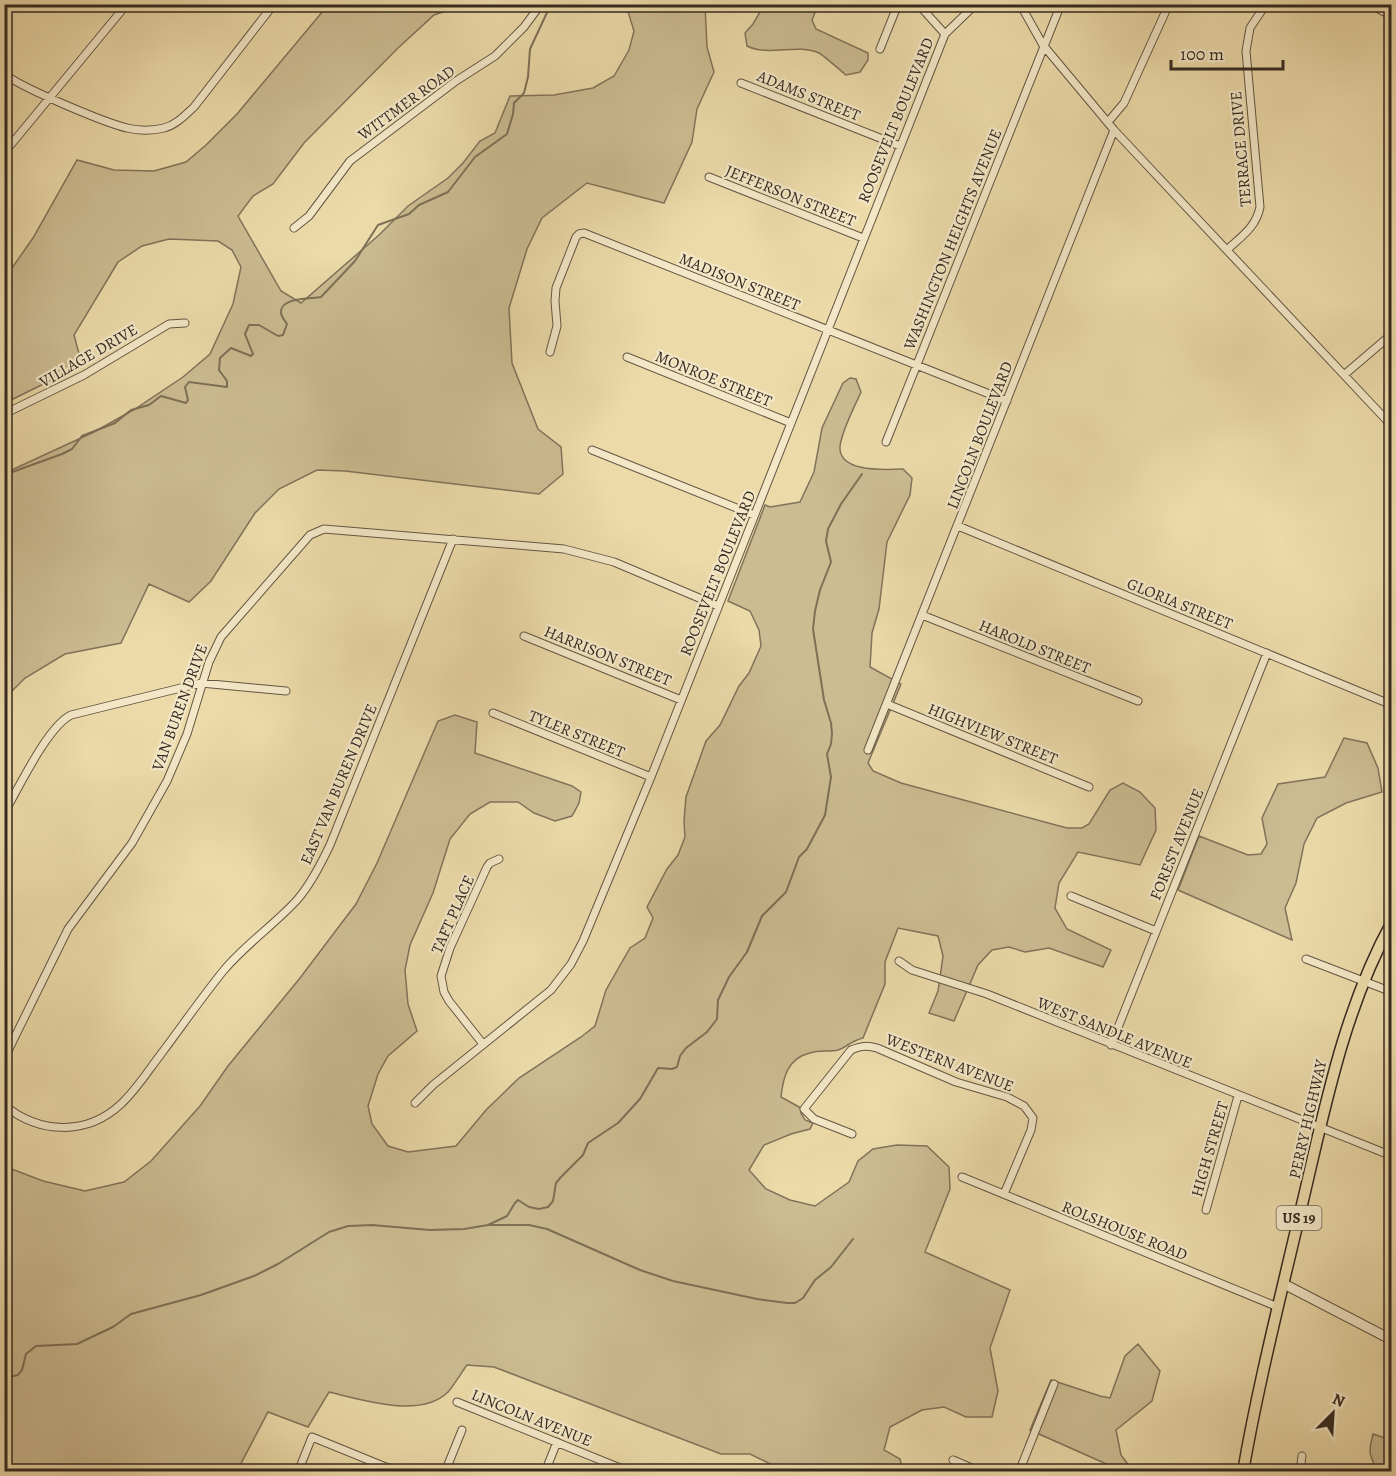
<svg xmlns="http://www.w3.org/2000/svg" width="1396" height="1476" font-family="Alegreya,serif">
	<rect width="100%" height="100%" fill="#ecdaa9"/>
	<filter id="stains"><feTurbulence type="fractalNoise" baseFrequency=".00333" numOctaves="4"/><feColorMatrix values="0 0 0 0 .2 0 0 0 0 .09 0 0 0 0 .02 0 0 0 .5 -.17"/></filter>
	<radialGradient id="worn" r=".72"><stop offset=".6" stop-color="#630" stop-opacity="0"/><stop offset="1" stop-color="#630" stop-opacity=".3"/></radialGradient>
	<path fill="#cdbc92" stroke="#81735a" stroke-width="1.5" d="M328 5H463L434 15 398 48 304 143 273 184 253 196 238 216 281 291 301 303 379 235 408 206 448 178 463 163 480 141 495 133 510 96 554 95 593 88 614 76 629 50 634 31 626 5H705L707 47 714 72 697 109 692 142 664 203 587 183 542 218 527 249 509 308 512 363 538 429 561 447 563 474 539 494 345 471 317 470 279 489 255 513 211 581 189 602 149 584 121 643 65 654 25 678 5 698V473L94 432 135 409 183 377 210 354 233 304 241 267 232 250 218 241 169 239 142 246 118 262 74 335 82 365 5 403V278L33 238 77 160 114 170 154 171 186 162 206 145 237 114Z
		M764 5H818L812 20 816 29 868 53V60L860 72 846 75C840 70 823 55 819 53 797 43 769 57 747 46L745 33 753 24Z
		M850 378 856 379 861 392C854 408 845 424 841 441 832 473 884 470 903 469L912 478 910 495 887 542 879 609 872 633 870 667 901 684 868 763 873 771 901 783 1067 828H1082L1089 824 1110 790 1123 783 1140 792 1155 808 1156 830 1140 865 1078 852 1059 883 1055 908 1067 929 1111 950 1103 967 1049 948 1025 952 1009 947 992 950 978 965 954 1021 929 1013 938 991 943 956 938 936 898 928 885 962V984L863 1038C851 1041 845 1048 838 1050 829 1052 819 1050 810 1053 788 1058 783 1077 781 1097L801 1108V1113L805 1120 813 1123 810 1129 791 1134 764 1145 749 1170 766 1189 790 1200 815 1206 849 1182 858 1161 873 1149 897 1145 927 1146 949 1167 950 1189 925 1252 1010 1290 990 1348 998 1391 992 1417H966L944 1407 922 1410 890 1427 884 1450 900 1459 903 1471H785L750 1454H721L494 1367 467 1365C461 1373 455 1384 448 1392 421 1419 362 1400 329 1392L308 1427 268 1412 237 1471H5L4 1166 43 1181 85 1191 124 1182 151 1161 200 1106 228 1066 300 978 356 904 377 863 438 721 455 715 477 722 475 753 572 786 581 792 579 803 572 816 555 821 534 813 518 802H490L470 814 450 839 433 893 410 945 405 970 408 1004 417 1031 388 1056 378 1074 368 1106 372 1124 388 1146 408 1152 456 1146 486 1110 519 1078 581 1037 595 1026 606 990 630 948 645 938 653 918 647 907 667 869 678 855 685 837 684 821 686 797 706 741 720 725 739 686 749 673 761 646 759 630 750 611 728 601 765 505 770 507 800 502 814 472 822 428 843 383Z
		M1344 738 1367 743 1378 768 1382 792 1346 803 1317 818 1304 844 1296 883 1285 908 1292 940 1178 890 1199 836 1248 855 1261 854 1267 844 1262 818 1278 784 1325 777Z
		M1138 1344 1160 1371 1152 1401 1116 1430 1121 1455 1133 1471H1122L1030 1430 1051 1380 1100 1396 1110 1398 1125 1356Z
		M1373 1434 1385 1438 1391 1436V1471H1372C1377 1462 1370 1460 1370 1451 1370 1445 1372 1439 1373 1434Z"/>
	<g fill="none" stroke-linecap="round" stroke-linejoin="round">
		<path stroke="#7e7057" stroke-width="2" d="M4 475 62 454 72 449 82 436 115 423 131 410 149 405 161 396 186 403 188 400 185 387 189 382 227 387V381L219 370 220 358 231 348 251 356 253 354 245 334 249 325H259L278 336 283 335 287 324C285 321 280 315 281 311 282 297 312 299 321 297L355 261 378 225 409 214 419 205 448 192 475 157 507 134 513 114 514 103 524 93 528 77 530 49 551 4
			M490 1225H529L547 1229 640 1270 673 1281 757 1299 787 1303H795L803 1298 815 1280 831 1267 853 1239
			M4 1378 18 1375 22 1370 26 1354 36 1346 77 1344 113 1327 131 1314 201 1295 254 1276 278 1264 329 1232 348 1226 372 1225 430 1230 464 1229 488 1225 507 1216 515 1203 518 1200 529 1207 539 1209 548 1207 553 1201 556 1183 561 1177 583 1155 588 1143 618 1123 640 1099 658 1068 672 1069 677 1067 680 1056 686 1048 707 1032 717 1019 718 1000 729 977 747 952 762 916 786 892 799 857 807 849 825 815 831 777 827 754 831 744 832 734 831 723 824 700 813 629 815 611 820 590 831 562 826 541 828 529 841 504 862 474"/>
		<defs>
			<path id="minor" d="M918 4 945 34
				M1020 4 1043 45 1114 130 1392 426
				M1369 4 1392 16
				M4 12 8 4
				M880 49 898 4
				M4 73C16 86 106 123 127 128 138 131 153 131 164 128 176 125 185 115 194 107L274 4
				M741 83 900 146
				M1108 122 1124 103 1169 4
				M4 153 127 4
				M709 177 863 238
				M294 228 309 216 350 161 456 81 495 56 524 27 541 4
				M1228 249C1242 236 1256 227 1260 207L1246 51 1250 28 1266 4
				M550 352 557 326 555 301 556 288 576 237 579 234 584 233 1007 401
				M627 357 791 423
				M1344 375 1392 334
				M4 414 84 375 169 324 185 323
				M886 442 1061 4
				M592 450 754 515
				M958 526 1392 705
				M922 615 1138 701
				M524 636 681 700
				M887 704 1089 787
				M493 713 651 777
				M868 750 1114 130
				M4 813C19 788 47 727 71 715L201 683 286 691
				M1071 896 1156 931
				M1306 959 1392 992
				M899 961 912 970 987 994 1392 1156
				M483 1044 449 1001 444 992 441 976 450 948 487 867 490 863 499 859
				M1111 1045 1267 653
				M4 1059 68 929 132 843 167 781 187 734 209 662 221 637 310 535 324 529 564 549 614 562 718 606
				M415 1103 433 1085 551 990 571 964 583 941 651 777 945 34 976 4
				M4 1105C39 1134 87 1136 121 1104 136 1090 148 1071 161 1054 182 1026 202 997 224 970 246 944 274 925 297 900 311 884 321 864 330 845L453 539
				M852 1134 814 1119 804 1109 851 1050C861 1046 867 1045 877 1048L956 1082 1007 1097 1024 1106 1033 1118 1031 1130 1004 1194
				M962 1177 1278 1307
				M1206 1210 1238 1096
				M457 1402 630 1472
				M953 1460 981 1472
				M298 1472 312 1437 398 1472
				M445 1472 462 1430
				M545 1472 557 1442
				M1019 1472 1054 1384
				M1300 1472 1302 1456"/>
			<path id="tertiary" d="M1284 1284 1392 1340"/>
			<path id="primary" d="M1243 1472C1258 1385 1280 1299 1300 1213 1324 1113 1342 1013 1392 922"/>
		</defs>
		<use href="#minor" stroke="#635643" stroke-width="9"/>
		<use href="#tertiary" stroke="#635643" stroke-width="11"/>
		<use href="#primary" stroke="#352a21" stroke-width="13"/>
		<use href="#minor" stroke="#f3e7c7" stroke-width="7"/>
		<use href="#tertiary" stroke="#f3e7c7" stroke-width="9"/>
		<use href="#primary" stroke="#ecdaa9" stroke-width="10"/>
	</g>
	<g text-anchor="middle" stroke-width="4.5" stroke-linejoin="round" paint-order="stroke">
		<rect fill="#f3e7c7" stroke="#6e6353" stroke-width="1.5" x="1276.5" y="1206" width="45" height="24" rx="4.5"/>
		<g font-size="15" font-weight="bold" fill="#352a21">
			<text x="1299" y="1223">US 19</text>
		</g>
		<g font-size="16" fill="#352a21" stroke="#f3e7c7">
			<text transform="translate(809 95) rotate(22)" y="6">ADAMS STREET</text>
			<text transform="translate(406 102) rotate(-36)" y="6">WITTMER ROAD</text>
			<text transform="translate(895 120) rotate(-68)" y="6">ROOSEVELT BOULEVARD</text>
			<text transform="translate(1240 149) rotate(-95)" y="6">TERRACE DRIVE</text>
			<text transform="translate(791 195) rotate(22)" y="6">JEFFERSON STREET</text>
			<text transform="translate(952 239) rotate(-68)" y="6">WASHINGTON HEIGHTS AVENUE</text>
			<text transform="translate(740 281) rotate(22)" y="6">MADISON STREET</text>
			<text transform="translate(88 355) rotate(-30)" y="6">VILLAGE DRIVE</text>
			<text transform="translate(714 378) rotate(22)" y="6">MONROE STREET</text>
			<text transform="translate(979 435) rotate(-69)" y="6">LINCOLN BOULEVARD</text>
			<text transform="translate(717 573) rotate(-68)" y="6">ROOSEVELT BOULEVARD</text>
			<text transform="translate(1180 603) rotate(22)" y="6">GLORIA STREET</text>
			<text transform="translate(1035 646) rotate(22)" y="6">HAROLD STREET</text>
			<text transform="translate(608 655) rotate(22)" y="6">HARRISON STREET</text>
			<text transform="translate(179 707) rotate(-70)" y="6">VAN BUREN DRIVE</text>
			<text transform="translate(577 733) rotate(22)" y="6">TYLER STREET</text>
			<text transform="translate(993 733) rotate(22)" y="6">HIGHVIEW STREET</text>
			<text transform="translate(338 784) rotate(-67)" y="6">EAST VAN BUREN DRIVE</text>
			<text transform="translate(1176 844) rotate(-68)" y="6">FOREST AVENUE</text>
			<text transform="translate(452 914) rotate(-66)" y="6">TAFT PLACE</text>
			<text transform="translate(1115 1032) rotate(22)" y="6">WEST SANDLE AVENUE</text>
			<text transform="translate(950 1062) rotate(21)" y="6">WESTERN AVENUE</text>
			<text transform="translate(1307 1119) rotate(-77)" y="6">PERRY HIGHWAY</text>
			<text transform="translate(1209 1149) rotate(-74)" y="6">HIGH STREET</text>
			<text transform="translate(1125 1230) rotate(22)" y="6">ROLSHOUSE ROAD</text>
			<text transform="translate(532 1417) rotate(22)" y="6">LINCOLN AVENUE</text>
		</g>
	</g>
	<rect width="1396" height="1476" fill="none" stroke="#ecdaa9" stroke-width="24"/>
	<rect x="6" y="6" width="1384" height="1464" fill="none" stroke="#352a21" stroke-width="3"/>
	<rect x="12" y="12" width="1372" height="1452" fill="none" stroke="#352a21" stroke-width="1.5"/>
	<g transform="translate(1333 1413) rotate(24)" stroke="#f3e7c7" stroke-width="4.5" paint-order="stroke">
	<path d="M0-4.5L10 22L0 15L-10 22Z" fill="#352a21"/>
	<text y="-9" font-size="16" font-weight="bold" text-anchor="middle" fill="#352a21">N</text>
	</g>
	<path d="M1171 60v9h112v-9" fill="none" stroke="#352a21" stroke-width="3"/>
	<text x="1180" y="60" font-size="18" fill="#352a21" stroke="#f3e7c7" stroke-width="4.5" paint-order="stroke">100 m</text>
	<rect width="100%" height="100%" filter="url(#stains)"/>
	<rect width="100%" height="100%" fill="url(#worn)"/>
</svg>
